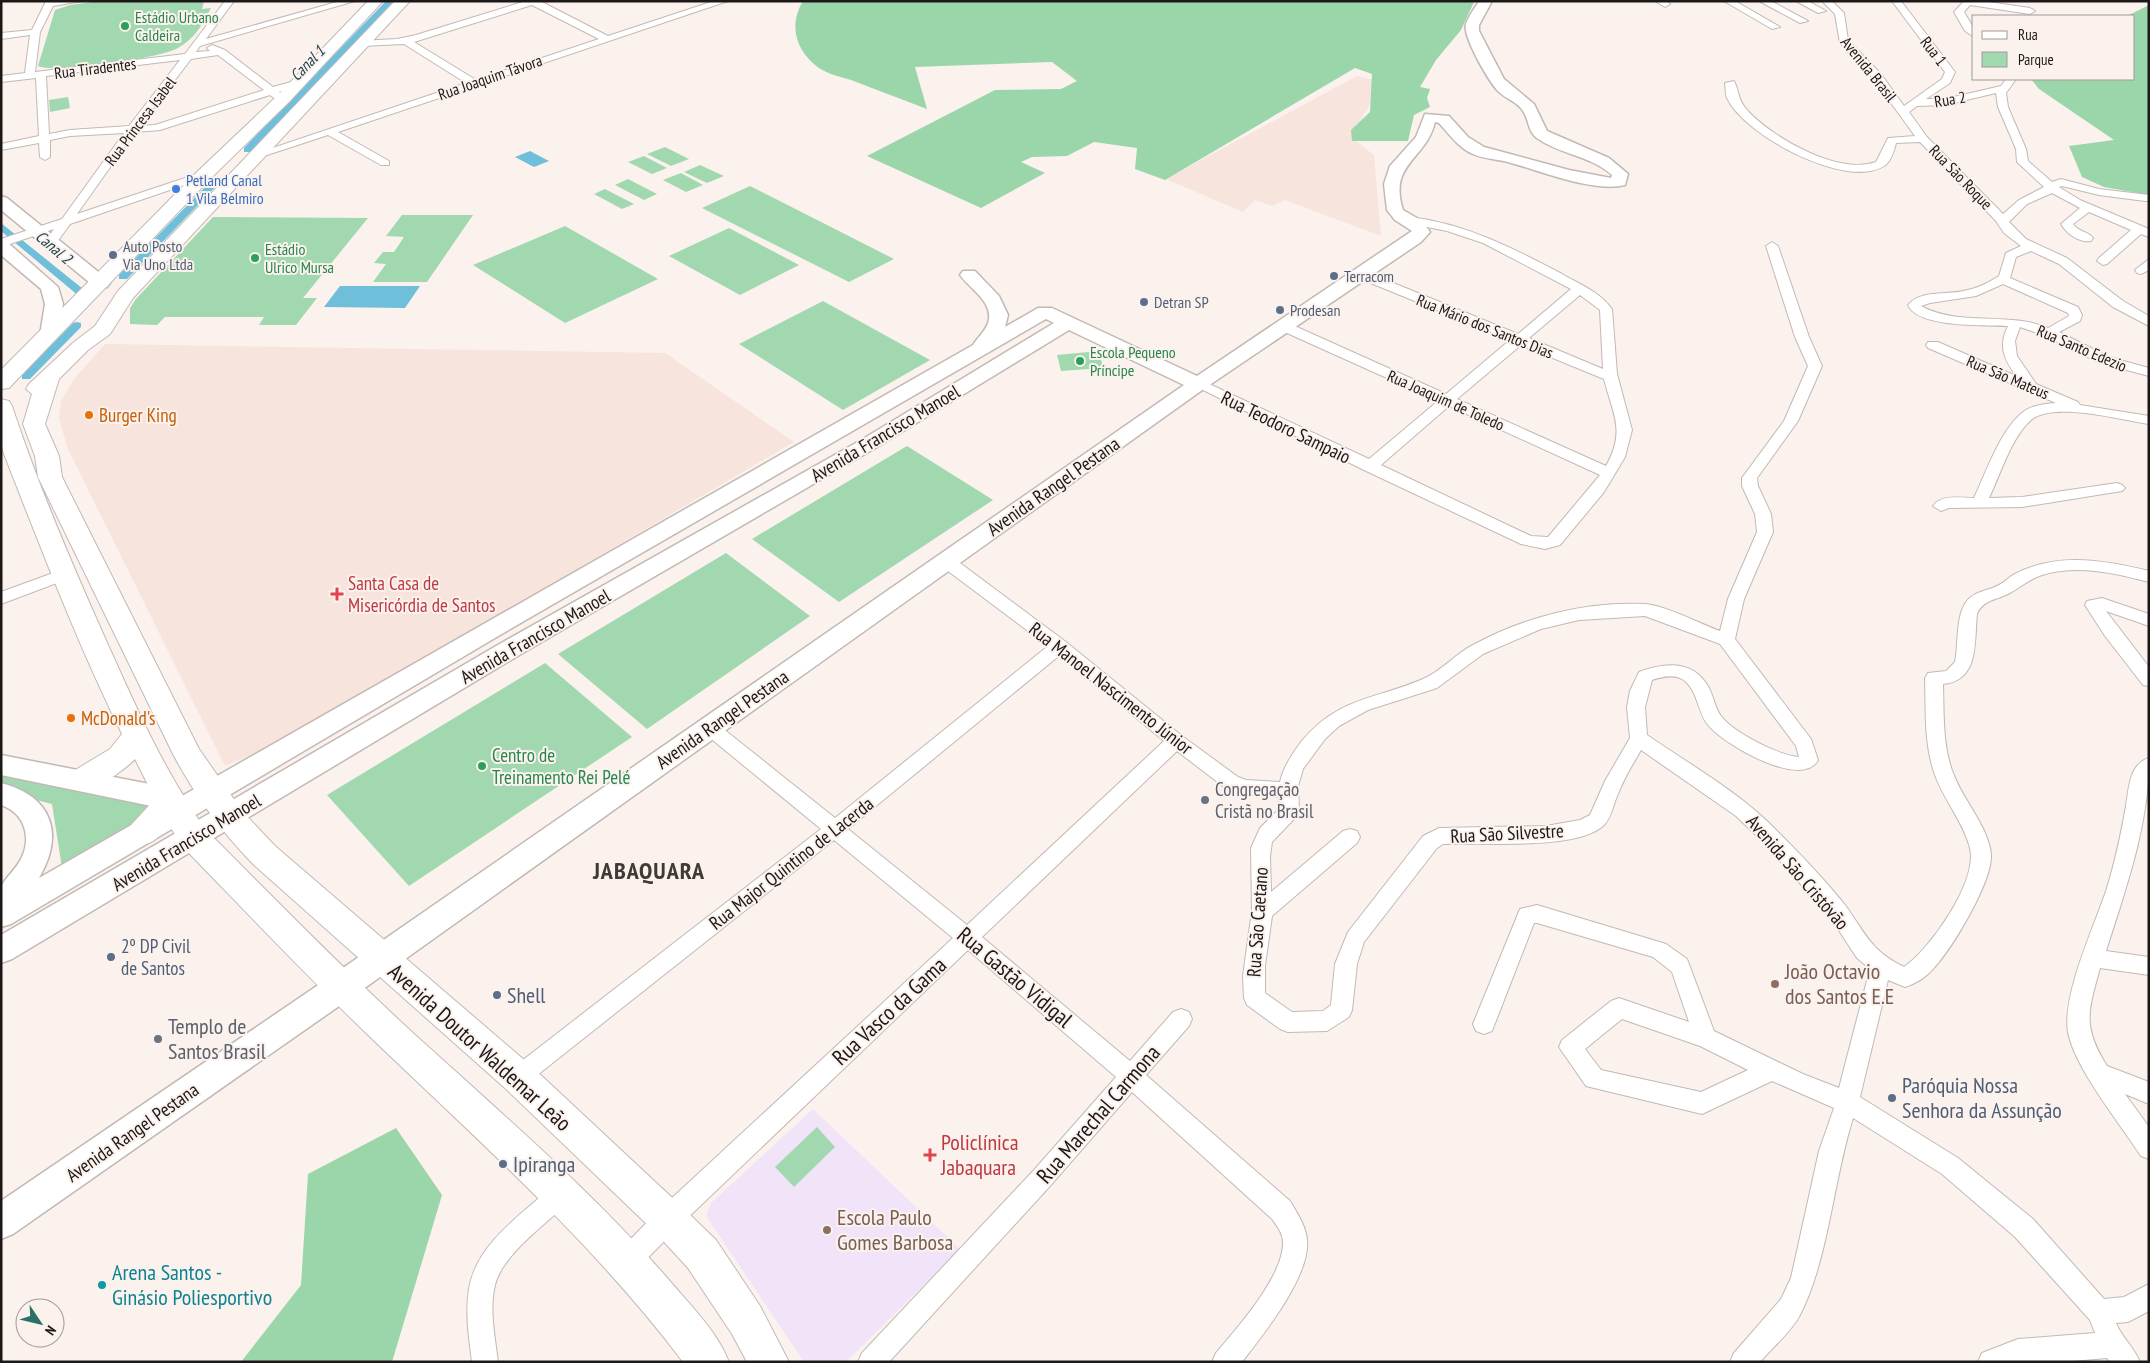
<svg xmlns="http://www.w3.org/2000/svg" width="2150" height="1363" font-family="'PT Sans Narrow',sans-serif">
	<rect width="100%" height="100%" fill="#fbf1ed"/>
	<path fill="#f6e4dd" d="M1357 76 1389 84 1371 91 1370 104 1360 121 1356 141 1374 155 1381 236 1285 200 1272 206 1255 200 1243 212 1166 179Z
		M105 344 665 353 794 442 285 740 225 766 68 449 59 419 61 401 74 379Z"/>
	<path fill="#f1e4f8" d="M813 1109 960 1249 846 1362H804L706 1216 711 1203Z"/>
	<path fill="#a2d8b0" d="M100 1H204L202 9 211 8C201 27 195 38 178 48 161 58 56 74 38 66L55 10 70 5Z
		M68 97 70 108 50 112 49 100Z
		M665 147 689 159 671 166 647 154Z
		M644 156 667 168 652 174 628 162Z
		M700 165 724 176 707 183 684 172Z
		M681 173 703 185 686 192 663 180Z
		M628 179 657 194 644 200 615 185Z
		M750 186 894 259 849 282 702 208Z
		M605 189 634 204 622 209 594 194Z
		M402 215H473L427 282H373L386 264 374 263 383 252H394L404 237 386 236Z
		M213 217 368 218 303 298H317L296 325H259L264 317H165L157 325 130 324V308L136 299Z
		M565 226 658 279 565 323 473 265Z
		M729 228 799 265 740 295 669 256Z
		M823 301 930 360 843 410 739 344Z
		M1099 351 1103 368 1061 371 1057 355Z
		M907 446 993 500 839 602 752 539Z
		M726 553 810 616 647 729 558 654Z
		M545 663 632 737 409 886 327 795Z
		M1 771 154 802V812L62 868 52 804 1 791Z
		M817 1127 835 1147 794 1187 775 1167Z"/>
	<path fill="#9bd6aa" d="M803 1H1468L1474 2 1461 30 1436 60 1420 87 1430 89 1427 98 1430 107 1414 115 1408 141H1352L1351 130 1370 112 1372 74 1355 68 1165 180 1135 169 1137 148 1094 142 1067 156 1032 157 1021 162 1045 173 981 208 867 156 995 90 1061 89 1077 81 1052 62 915 67 927 109C902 99 876 90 851 80 841 77 828 74 819 68 796 51 788 26 803 1Z
		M2149 5V195L2104 187 2082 177 2069 146 2114 140 2039 89 2031 79H2134V16H2127Z
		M396 1128 442 1195 392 1362H241L301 1285 308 1174Z"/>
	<path fill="#70bfda" d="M530 151 549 161 534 167 515 157Z
		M340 286H420L405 308 324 307Z"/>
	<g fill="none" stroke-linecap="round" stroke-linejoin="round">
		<path fill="#70bfda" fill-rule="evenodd" d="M386 1H395L250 152H244V148Z
			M212 180 220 182 127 279H119V275Z
			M1 223 88 293V297H80L1 231Z
			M77 322 81 323V327L30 379H22V375L73 323Z"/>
		<defs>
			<path id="street" d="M46 1H82L53 6 40 32 35 72 185 54 225 1H234L206 39 340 1H355L200 46 196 52 210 51 207 48 212 45 225 50 273 87 298 80 303 83 279 92 283 96 282 98H274L270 95 160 130 135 132 77 214 200 173H208V177L70 224 55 245H47L45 242 54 229 1 247V239L62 219 124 133 70 136 50 140V157L45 160 40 157 39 143 1 150V144L39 136 36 78 1 82V76L25 73 30 35 1 39V33L32 30ZM218 55 264 90 155 125 140 126 191 59ZM180 60 129 126 70 130 49 134 46 76Z
				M526 1H540L608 36 714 1H728L338 132 389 161V165H381L328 135 261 157 257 158 252 155 466 83 404 44 362 46 359 45V41L397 39 416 35ZM532 5 599 39 476 80 414 42Z
				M1655 1H1667L1670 4 1665 7Z
				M1724 1H1735L1780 27 1772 29Z
				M1759 1H1771L1808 21 1800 23Z
				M1796 1H1808L1826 11 1818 13Z
				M1822 1H1832L1844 13 1848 40 1881 74 1904 106 1942 79 1945 72 1892 1H1901L1955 72 1950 83 1926 99H1945L2001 86 2006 79H2016L2006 93 2008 107 2026 149 2028 161 2052 182 2061 179 2099 189 2149 195V201H2145L2099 195 2062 186 2059 187 2080 200 2149 229V237L2141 234 2107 264 2103 265 2097 261 2099 258 2131 230 2089 212 2073 224C2078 232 2088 231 2093 238L2091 241C2079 243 2067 234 2061 224L2080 208 2052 193 2027 204 2009 222 2026 239 2067 258 2123 301 2149 316V326L2113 307 2059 264 2031 251 2016 257 2010 278 2078 307 2082 315 2080 321 2059 332 2109 357 2149 368V376L2100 363 2043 335 2020 327 2015 341 2017 356 2036 384 2078 402 2080 405 2149 416V424C2122 420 2053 401 2031 420 2011 438 2001 473 1989 498L2022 497 2117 483 2122 485 2125 488 2122 491 2022 507 1949 508 1941 511 1933 506C1941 494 1961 498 1974 498 1986 473 2000 430 2023 412 2032 405 2045 404 2056 403L1928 348 1926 345 1928 342H1938L2016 376C2004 359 1998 346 2008 326 1986 325 1917 328 1908 305 1920 290 1946 295 1963 291 1976 289 1988 283 1999 276L2006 253 2021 246 2004 233 1996 221 1920 142 1896 143C1894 151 1891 162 1884 166 1846 190 1744 135 1727 98 1725 94 1726 88 1725 83L1734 81C1740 93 1737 99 1748 111 1774 139 1839 175 1876 162L1888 138 1915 136 1873 78 1840 43 1835 14ZM1996 93 1998 107 2016 149 2017 162 2044 187 2019 200 2003 214 1927 137 1909 112 1917 106 1945 105ZM2003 284 2068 313 2069 316 2048 328C2008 311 1959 327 1921 306L1930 303 1976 296Z
				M1964 1H1982L2030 8 2035 11 2030 14 1970 5 1964 12 1974 29V37L1965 31 1954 12Z
				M1411 217C1466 224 1513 248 1562 274 1579 284 1600 292 1612 309L1617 374 1632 430 1625 457 1604 492 1560 545 1545 549 1521 544 1364 470 1191 384 1198 380 1203 381 1369 459 1438 401 1278 329 1276 326 1278 323H1288L1446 394 1510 340 1356 277 1354 274 1356 271H1364L1518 334 1571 289 1483 243 1447 231 1407 223 1405 221ZM1580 295 1600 310 1603 369 1529 338ZM1521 345 1604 379C1613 415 1626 430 1606 466L1457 399ZM1449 406 1600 475 1548 537 1531 536 1381 465Z
				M1772 242 1778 246 1809 337 1822 366 1798 421 1757 478 1758 486 1771 514 1773 532 1744 599 1735 639 1811 739 1818 760C1802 790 1723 744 1708 725 1697 711 1698 689 1682 679 1673 674 1661 677 1652 680L1645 707 1647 735C1692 766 1741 793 1778 832 1801 855 1825 880 1845 905 1866 934 1870 950 1904 967 1930 949 1978 882 1970 848 1963 820 1941 797 1933 769 1924 740 1926 708 1925 678L1928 673 1946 671 1955 662C1959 643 1955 619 1966 602 1974 591 1988 591 1999 585 2005 582 2009 577 2015 574 2057 552 2105 560 2149 571V582C2115 573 2076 564 2042 575 2029 579 2020 588 2008 594 1996 600 1983 600 1977 614 1974 641 1980 681 1943 684 1944 714 1942 749 1955 778 1965 802 1988 827 1991 854 1993 881 1952 949 1933 969 1926 977 1915 984 1905 987L1888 980 1860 1097 1958 1158 2033 1219 2104 1299 2124 1297 2149 1284V1311L2128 1322 2116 1323C2122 1338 2134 1347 2140 1362H2110L2107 1358 2060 1362H1978L1982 1353 2018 1339 2095 1333 2090 1320 2015 1237 1942 1174 1853 1118C1833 1181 1829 1258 1800 1315 1791 1332 1773 1347 1760 1362H1730L1734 1353 1781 1299 1791 1278 1819 1151 1834 1108 1772 1081 1702 1114 1586 1086 1559 1047 1562 1040 1611 1001 1619 998 1689 1022 1672 972 1653 957 1537 923H1534L1492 1031 1484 1034 1476 1031 1473 1024 1520 909 1537 905 1666 944 1687 959 1714 1031 1803 1074 1839 1088 1870 969 1857 958 1830 917 1764 843 1736 816 1641 750C1633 764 1624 778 1618 794 1613 804 1612 817 1604 825 1578 851 1479 842 1443 844L1437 848 1364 942 1357 964 1352 1010 1349 1017 1327 1031 1288 1032 1280 1029 1247 1005 1244 998 1243 976 1252 911 1251 848 1260 828 1279 809V797L1245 794 1224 787 1177 751 982 937 1130 1061 1173 1012 1181 1009 1189 1012 1192 1019 1189 1026 1146 1075 1290 1201C1297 1213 1306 1226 1307 1240 1311 1275 1263 1335 1242 1362H1212L1216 1353C1237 1328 1283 1277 1283 1243 1283 1233 1277 1226 1272 1219L1132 1092 1050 1186 889 1362H858L862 1353 1034 1170 1116 1077 968 950 677 1228 635 1271 626 1274 617 1271 614 1262 617 1253 659 1210 953 938 834 840 526 1084 518 1087 510 1084 507 1077 510 1070 821 829 704 733 701 728 704 723 710 721 716 723 835 818 1048 646 940 565 938 561 940 557H952L1066 642 1182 736 1238 777 1246 780 1280 782C1283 768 1292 754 1301 742 1338 697 1374 700 1423 679 1442 671 1455 654 1473 645 1524 617 1586 601 1645 604 1667 606 1698 623 1720 631L1728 599 1757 532 1755 514 1742 486V478L1784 421 1808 366 1795 337 1766 246ZM1645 616 1720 644 1796 746 1799 757C1780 756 1729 731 1719 713 1715 706 1713 696 1709 688 1694 660 1666 662 1639 672L1630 691 1627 707 1630 738 1605 781 1590 815 1580 820 1546 826 1439 828 1423 836 1348 932 1335 964 1331 1005 1323 1011 1292 1012 1265 993V965L1272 916 1357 843 1360 837 1357 831 1350 829 1343 831 1271 892 1270 856 1272 842 1293 820 1299 811 1298 786 1303 769 1325 739 1339 726 1368 710 1437 688 1483 654 1541 629 1579 620ZM1060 655 1164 741 967 925 848 829ZM1622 1019 1700 1046 1748 1070 1701 1092 1601 1070 1585 1049Z
				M2149 259V270L2141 274 2137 273 2135 270Z
				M64 569 70 570 72 574 70 578 1 604V592Z
				M2102 598 2149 614V626L2106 611 2149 667V686L2143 685 2105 636 2085 605 2087 601Z
				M2149 758C2149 825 2126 888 2106 951L2149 957V975L2100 968C2088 1012 2082 1026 2107 1066L2149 1082V1104L2125 1094 2149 1127V1159L2141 1156C2121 1125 2074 1067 2068 1032 2062 995 2094 927 2106 891 2115 863 2121 834 2126 806 2129 788 2129 764 2149 758Z
				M561 1182 569 1186 573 1194 569 1202C547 1223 502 1255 495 1285 489 1309 495 1337 498 1362H472C469 1338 465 1313 469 1289 476 1244 522 1214 553 1186Z"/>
			<path id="secondary" d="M1479 1H1492L1479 25V31L1504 79 1534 104 1547 131 1609 158 1628 174 1625 185C1594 193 1538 170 1508 162 1497 159 1484 159 1473 154 1459 148 1449 134 1439 123L1435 122C1426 160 1388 163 1403 210L1422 221 1430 232 1421 242 1205 388 352 997 13 1234 1 1239V1201L330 977 1184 385 1069 330 877 447 521 654 12 959 1 963V935L503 642 863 439 1054 323 1046 319 500 635 11 924 1 927C1 918 0 892 2 885 7 876 16 869 21 859 32 838 25 813 1 805V783C52 796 65 834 39 878L161 808 1 775V755L170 788 180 791 182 796 973 345C977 338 985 332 988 323 995 303 970 289 960 275L963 271H975L999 296 1008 315 1005 327 1038 308H1052L1197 376 1412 231 1395 220 1387 210 1384 184 1390 166 1416 137 1425 114 1449 116 1468 137 1484 147 1569 170 1611 178 1612 175C1591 156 1563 155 1540 140 1527 133 1530 121 1523 111 1518 102 1506 99 1499 92 1490 84 1462 36 1466 24 1468 17 1475 8 1479 1Z
				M1 196 7 198 107 279 110 283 107 287H95L1 210Z
				M1 241 7 242 58 287 63 304 58 335 56 339H42L40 335 45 304 41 289 1 255Z"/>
			<path id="primary" d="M368 1H383L289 102 210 179 9 388 1 389V370L198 171 277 96Z
				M395 1H410L133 298 110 334 88 350 59 379 45 424 59 456 62 477 199 749 242 811 275 846 530 1065 681 1206 716 1240 760 1306 789 1362H747L732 1334 688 1268 655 1232 506 1089 253 864C221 831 194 794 173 754L38 477 35 456 23 424 32 394 26 389 29 384 74 342 95 326 118 291Z
				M1 399 9 401 12 406C38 485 71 562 105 638 134 703 164 771 205 829 274 898 341 967 413 1033 501 1113 591 1190 669 1280 690 1305 717 1331 729 1362H683C597 1248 491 1152 388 1054 317 987 251 917 183 847L169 825C156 839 152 848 132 842L128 833 132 824 155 799 135 759C127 768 96 790 83 791 80 791 75 789 72 788L67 780 72 772 110 749 122 734C77 643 41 548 4 454L1 443Z"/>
		</defs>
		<use href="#street" stroke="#c2b9b5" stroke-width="2"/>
		<use href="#secondary" stroke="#c2b9b5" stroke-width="3"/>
		<use href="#primary" stroke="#c2b9b5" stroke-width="2"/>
		<use href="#street" fill="#fff" fill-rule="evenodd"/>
		<use href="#secondary" fill="#fff" fill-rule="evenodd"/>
		<use href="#primary" fill="#fff" fill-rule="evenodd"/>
	</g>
	<g fill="#2e9e5b" stroke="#fbf1ed" stroke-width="2">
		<circle cx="125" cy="26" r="5"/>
		<circle cx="255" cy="258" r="5"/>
		<circle cx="1080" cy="361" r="5"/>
		<circle cx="482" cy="766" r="5"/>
	</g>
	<circle fill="#3f7fe0" stroke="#fbf1ed" stroke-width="2" cx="176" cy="189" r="5"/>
	<g fill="#5c6f8a" stroke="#fbf1ed" stroke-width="2">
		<circle cx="113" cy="255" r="5"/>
		<circle cx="1334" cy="276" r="5"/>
		<circle cx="1144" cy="302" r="5"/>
		<circle cx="1280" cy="310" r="5"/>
		<circle cx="111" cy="957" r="5"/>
		<circle cx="497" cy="995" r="5"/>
		<circle cx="1892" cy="1098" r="5"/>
		<circle cx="503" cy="1164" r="5"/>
	</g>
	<g fill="#e8710a" stroke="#fbf1ed" stroke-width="2">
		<circle cx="89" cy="415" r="5"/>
		<circle cx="71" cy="718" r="5"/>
	</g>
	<g fill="#e0444e" stroke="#fbf1ed" stroke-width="2">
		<path d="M334.5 586.5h5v5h5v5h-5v5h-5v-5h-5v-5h5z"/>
		<path d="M927.5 1147.5h5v5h5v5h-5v5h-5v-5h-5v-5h5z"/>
	</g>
	<g fill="#6b7280" stroke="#fbf1ed" stroke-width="2">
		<circle cx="1205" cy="800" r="5"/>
		<circle cx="158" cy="1039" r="5"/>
	</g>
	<g fill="#8d6e63" stroke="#fbf1ed" stroke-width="2">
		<circle cx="1775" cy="984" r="5"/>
		<circle cx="827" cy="1230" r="5"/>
	</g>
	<circle fill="#0f9aa8" stroke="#fbf1ed" stroke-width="2" cx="102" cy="1285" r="5"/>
	<g text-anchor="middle" stroke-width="4" stroke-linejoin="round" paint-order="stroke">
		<g font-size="16" fill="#27864d" stroke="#fbf1ed" text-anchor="start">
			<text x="135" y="23">Estádio Urbano<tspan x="135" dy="18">Caldeira</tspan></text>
			<text x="265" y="255">Estádio<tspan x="265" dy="18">Ulrico Mursa</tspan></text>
			<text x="1090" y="358">Escola Pequeno<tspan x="1090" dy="18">Príncipe</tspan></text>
		</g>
		<g font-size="16" fill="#1c1817" stroke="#fbf1ed">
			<text transform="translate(1934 51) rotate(52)" y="6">Rua 1</text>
			<text transform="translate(95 68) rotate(-7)" y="6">Rua Tiradentes</text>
			<text transform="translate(1869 69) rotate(51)" y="6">Avenida Brasil</text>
			<text transform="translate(490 77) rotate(-19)" y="6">Rua Joaquim Távora</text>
			<text transform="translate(1950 99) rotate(-9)" y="6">Rua 2</text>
			<text transform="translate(140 121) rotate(-53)" y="6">Rua Princesa Isabel</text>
			<text transform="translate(1961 177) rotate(46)" y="6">Rua São Roque</text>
			<text transform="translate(1485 326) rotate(22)" y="6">Rua Mário dos Santos Dias</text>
			<text transform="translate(2082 348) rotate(23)" y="6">Rua Santo Edezio</text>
			<text transform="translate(2008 377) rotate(23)" y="6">Rua São Mateus</text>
			<text transform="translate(1446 400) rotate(24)" y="6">Rua Joaquim de Toledo</text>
		</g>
		<g font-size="16" font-style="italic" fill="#1a3f4b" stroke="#fbf1ed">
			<text transform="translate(307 63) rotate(-46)" y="6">Canal 1</text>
			<text transform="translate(54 247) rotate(40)" y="6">Canal 2</text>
		</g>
		<g font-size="16" fill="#366cbe" stroke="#fbf1ed" text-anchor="start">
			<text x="186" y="186">Petland Canal<tspan x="186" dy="18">1 Vila Belmiro</tspan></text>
		</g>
		<g font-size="16" fill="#4e5e75" stroke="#fbf1ed" text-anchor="start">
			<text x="123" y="252">Auto Posto<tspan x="123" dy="18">Via Uno Ltda</tspan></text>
			<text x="1344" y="282">Terracom</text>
			<text x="1154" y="308">Detran SP</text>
			<text x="1290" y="316">Prodesan</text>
		</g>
		<g font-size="19" fill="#c56008" stroke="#fbf1ed" text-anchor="start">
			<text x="99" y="422">Burger King</text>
			<text x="81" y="725">McDonald's</text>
		</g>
		<g font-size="19" fill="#1c1817" stroke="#fbf1ed">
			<text transform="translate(1286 427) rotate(26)" y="7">Rua Teodoro Sampaio</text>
			<text transform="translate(885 433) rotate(-31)" y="7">Avenida Francisco Manoel</text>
			<text transform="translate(1053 486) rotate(-35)" y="7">Avenida Rangel Pestana</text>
			<text transform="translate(535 636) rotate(-30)" y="7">Avenida Francisco Manoel</text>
			<text transform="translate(1111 688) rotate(38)" y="7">Rua Manoel Nascimento Júnior</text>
			<text transform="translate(722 719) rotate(-35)" y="7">Avenida Rangel Pestana</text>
			<text transform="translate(1507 833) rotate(-3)" y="7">Rua São Silvestre</text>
			<text transform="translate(186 842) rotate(-31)" y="7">Avenida Francisco Manoel</text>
			<text transform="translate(791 863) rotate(-38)" y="7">Rua Major Quintino de Lacerda</text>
			<text transform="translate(1798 872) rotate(49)" y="7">Avenida São Cristóvão</text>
			<text transform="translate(1257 922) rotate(-86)" y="7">Rua São Caetano</text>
			<text transform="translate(132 1132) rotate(-35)" y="7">Avenida Rangel Pestana</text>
		</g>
		<g font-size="19" fill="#be3a42" stroke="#fbf1ed" text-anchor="start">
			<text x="348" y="590">Santa Casa de<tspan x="348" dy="22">Misericórdia de Santos</tspan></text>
		</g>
		<g font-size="19" fill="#27864d" stroke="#fbf1ed" text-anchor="start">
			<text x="492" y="762">Centro de<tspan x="492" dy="22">Treinamento Rei Pelé</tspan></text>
		</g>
		<g font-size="19" fill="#5b616d" stroke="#fbf1ed" text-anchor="start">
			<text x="1215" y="796">Congregação<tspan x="1215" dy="22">Cristã no Brasil</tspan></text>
		</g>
		<g font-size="19" fill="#4e5e75" stroke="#fbf1ed" text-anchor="start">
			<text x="121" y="953">2º DP Civil<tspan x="121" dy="22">de Santos</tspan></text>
		</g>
		<g font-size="22" fill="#785e54" stroke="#fbf1ed" text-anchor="start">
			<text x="1785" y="979">João Octavio<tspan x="1785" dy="25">dos Santos E.E</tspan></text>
			<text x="837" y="1225">Escola Paulo<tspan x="837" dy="25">Gomes Barbosa</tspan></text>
		</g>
		<g font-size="22" fill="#1c1817" stroke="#fbf1ed">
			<text transform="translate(1015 977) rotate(40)" y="8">Rua Gastão Vidigal</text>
			<text transform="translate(889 1011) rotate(-43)" y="8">Rua Vasco da Gama</text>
			<text transform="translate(480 1047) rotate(42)" y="8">Avenida Doutor Waldemar Leão</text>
			<text transform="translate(1098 1114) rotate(-49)" y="8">Rua Marechal Carmona</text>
		</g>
		<g font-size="22" fill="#4e5e75" stroke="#fbf1ed" text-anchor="start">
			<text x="507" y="1003">Shell</text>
			<text x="1902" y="1093">Paróquia Nossa<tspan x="1902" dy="25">Senhora da Assunção</tspan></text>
			<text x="513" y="1172">Ipiranga</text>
		</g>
		<g font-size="22" fill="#5b616d" stroke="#fbf1ed" text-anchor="start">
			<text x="168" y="1034">Templo de<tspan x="168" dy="25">Santos Brasil</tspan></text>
		</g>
		<g font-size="22" fill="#be3a42" stroke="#fbf1ed" text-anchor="start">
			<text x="941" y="1150">Policlínica<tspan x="941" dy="25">Jabaquara</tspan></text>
		</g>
		<g font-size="22" fill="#0d838f" stroke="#fbf1ed" text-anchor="start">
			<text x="112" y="1280">Arena Santos -<tspan x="112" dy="25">Ginásio Poliesportivo</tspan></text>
		</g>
		<g font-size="24" font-weight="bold" letter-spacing="1" fill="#413936" stroke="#fbf1ed">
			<text x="649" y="879">JABAQUARA</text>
		</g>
	</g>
	<rect width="2150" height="1363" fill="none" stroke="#1c1817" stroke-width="5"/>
	<rect x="1972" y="15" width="162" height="65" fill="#fbf1ed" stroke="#a29a97"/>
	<rect x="1982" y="31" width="25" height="8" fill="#ffffff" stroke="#a29a97"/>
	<text x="2018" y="40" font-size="15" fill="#1c1817">Rua</text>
	<rect x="1982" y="52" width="25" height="15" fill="#a2d8b0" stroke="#a29a97"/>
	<text x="2018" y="65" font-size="15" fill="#1c1817">Parque</text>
	<g transform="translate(40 1323) rotate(125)"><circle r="24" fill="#fbf1ed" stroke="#a29a97"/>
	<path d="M0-4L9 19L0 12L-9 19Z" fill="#2a7167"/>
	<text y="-8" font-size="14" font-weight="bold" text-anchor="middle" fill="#1c1817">N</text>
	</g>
</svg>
